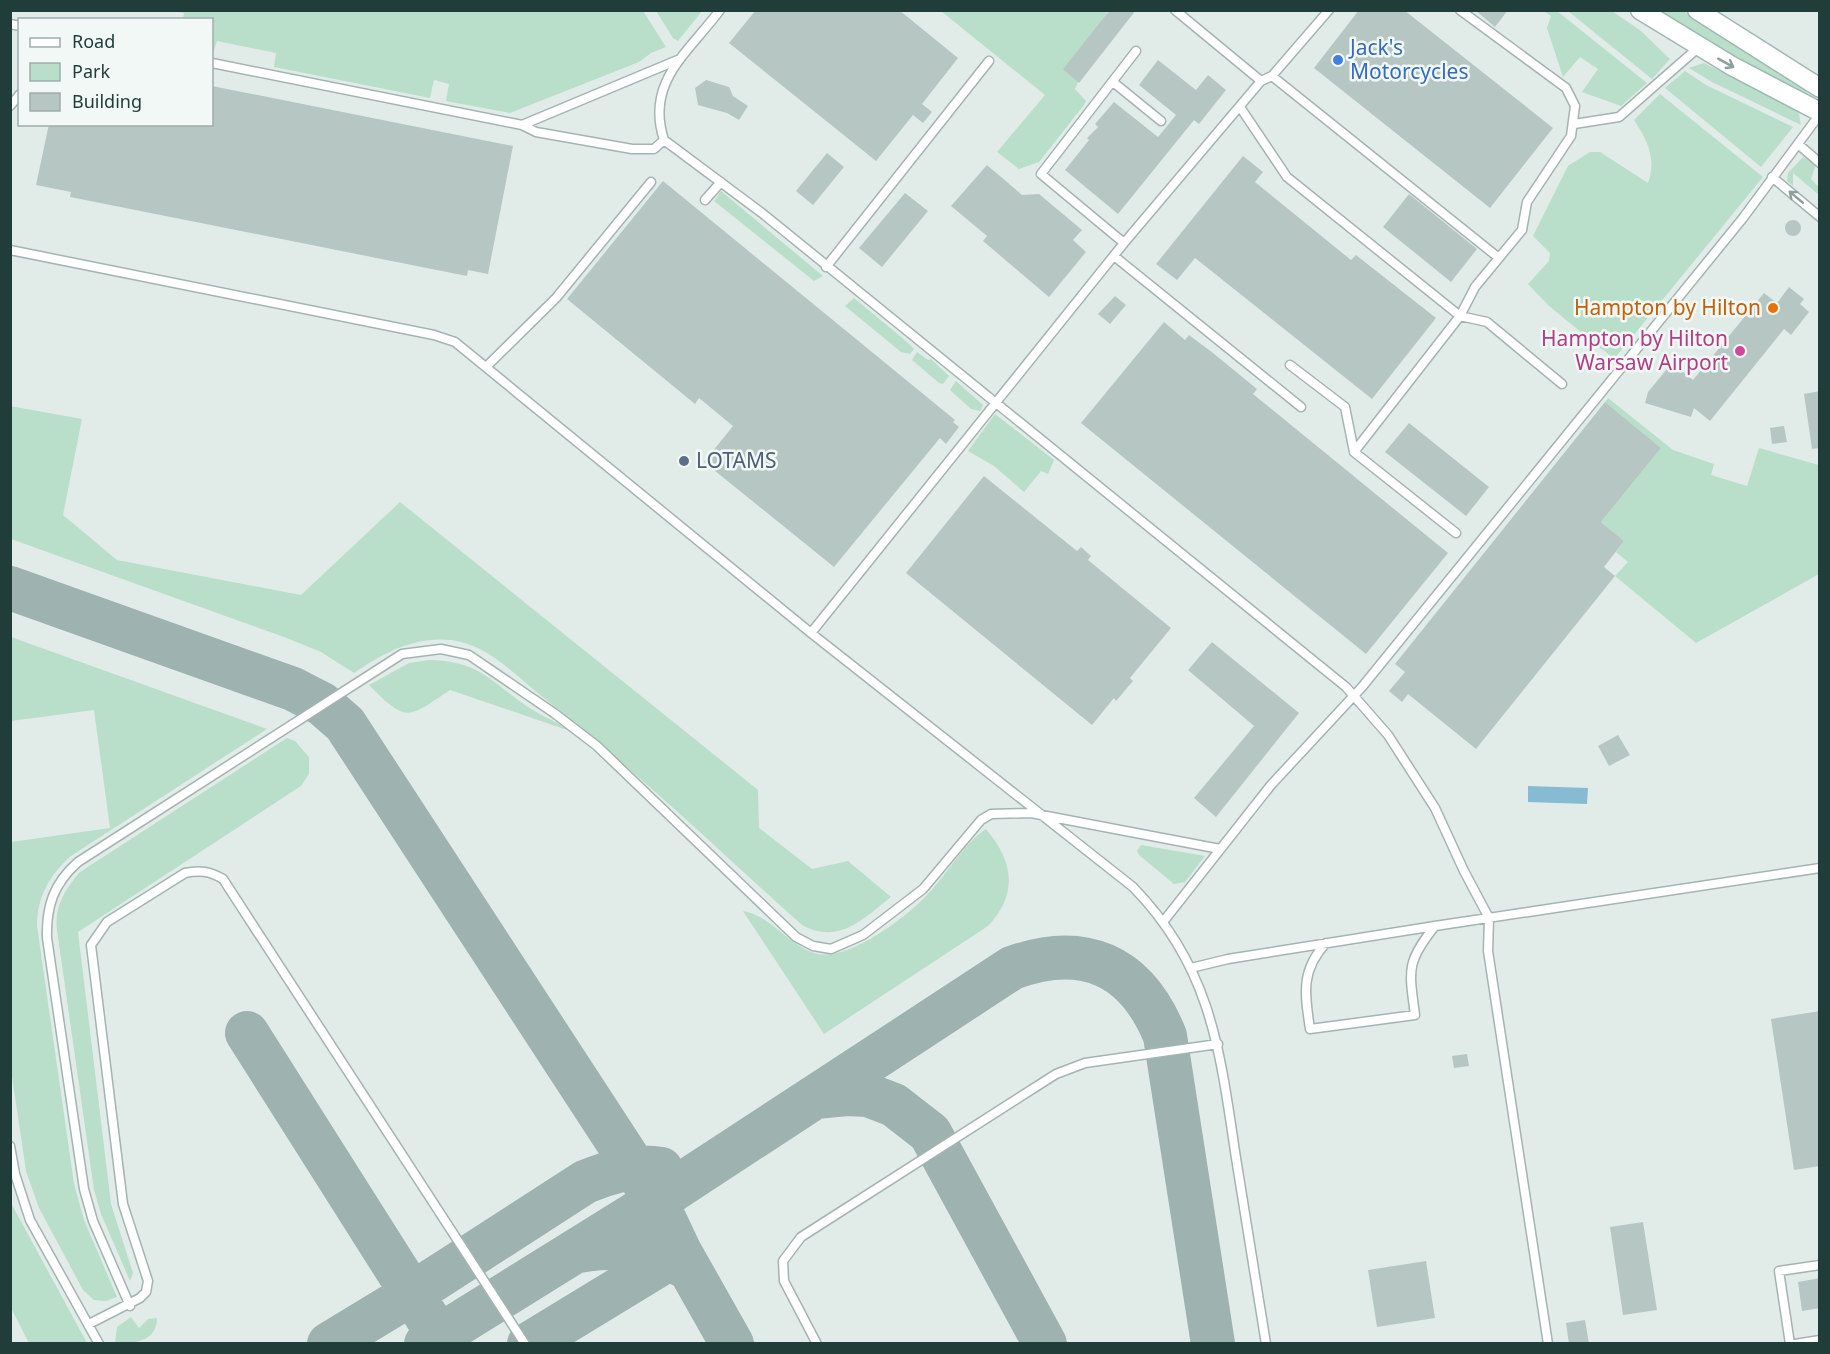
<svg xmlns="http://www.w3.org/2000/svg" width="1830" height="1354" font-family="'Noto Sans',sans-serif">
	<rect width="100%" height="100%" fill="#e1ece9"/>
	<path fill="#b9dec9" d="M1108 10 1075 89 1086 101 1084 105 1039 162 1019 169 997 152 1045 95 941 11Z
		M171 11H643L666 47 651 53 639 62 510 113 446 101 449 84 434 80 430 98 274 67 276 53 217 41 212 56 214 24 212 20 183 19 184 13Z
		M656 11H702L678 41 673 38Z
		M1544 11H1557L1647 83 1621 106 1582 92 1598 69 1580 57 1563 77 1547 28 1551 16Z
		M1568 11H1612L1641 31 1670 59 1652 79Z
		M1656 11H1683L1804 89 1810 97 1725 52Z
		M1704 63 1795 109 1799 114 1801 125 1712 82 1689 68Z
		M1685 71 1706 85 1793 127 1761 167 1665 88Z
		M1660 94 1763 177 1614 359 1549 306 1528 284 1549 261 1550 253 1533 236 1568 166 1590 152H1600L1648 183C1657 158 1647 140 1634 120Z
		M1803 157 1816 164 1811 179 1819 187V195L1793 173V186L1787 181 1788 173Z
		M721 191 823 276 814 281 714 201Z
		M854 298 906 341 914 349 910 354 901 352 845 306Z
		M917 352 928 360 931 359 949 376 943 384 939 383 912 360Z
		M956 381 983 405 980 411 971 409 950 390Z
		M1608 398 1673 450 1714 464 1711 475 1747 486 1759 448 1819 465V574L1696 643 1615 576 1628 562 1616 552 1624 541 1601 522 1661 448 1605 402Z
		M10 406 82 419 63 515 117 560 301 595 400 502 758 790 759 828 812 869 848 861 891 897C863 919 839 945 802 925 715 847 631 766 539 694 513 673 486 644 451 640 415 636 383 653 354 673L321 652 284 637 11 539Z
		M995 414 1054 460 1048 474 1041 471 1024 492 994 466 968 451Z
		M11 637 267 729 71 856C50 874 37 897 37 926L74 1184 84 1220 117 1297 106 1301 94 1300 83 1290 39 1208 26 1171 10 1063 11 842 110 828 94 710 11 721Z
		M430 660C479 661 490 681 528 707 542 716 558 723 573 732L450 690C407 719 407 723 369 685L409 663Z
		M287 738 295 741 309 757V774L301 786 78 932 111 1204 133 1273 130 1281 101 1214 94 1190 57 930C54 907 65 889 80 872Z
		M986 829C1013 861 1019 893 988 926L824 1034 743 911C771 916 787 944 814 953 845 963 899 922 921 901 945 879 960 847 986 829Z
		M1141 845 1205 856 1185 882 1174 884 1139 855 1137 851Z
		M10 1201 11 1203 87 1343H29L11 1308Z
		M131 1317 139 1328 148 1319 157 1318C157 1342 133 1344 115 1343L117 1327Z"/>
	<path fill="#87bad3" d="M1528 786 1588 788 1587 804 1528 802Z"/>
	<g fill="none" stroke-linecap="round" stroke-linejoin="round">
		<path stroke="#9eb2b0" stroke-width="44" d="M10 588 293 689 322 704 345 724 656 1201 680 1252 732 1344
			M247 1033 428 1319
			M815 1097 847 1094 868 1095 894 1105 930 1133 1045 1344
			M578 1251C619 1244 653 1247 689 1269
			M329 1344 413 1293 585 1182C610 1172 634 1164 661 1169
			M426 1344 656 1201 1012 968C1083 942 1136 964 1165 1036L1213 1344
			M529 1344 680 1252"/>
	</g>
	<path fill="#b6c7c3" d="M756 10H899L958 58 922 104 932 112 923 123 913 115 876 161 729 43Z
		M1110 10H1136L1079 83 1063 69Z
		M1359 10H1404L1553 128 1490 208 1314 68Z
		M1475 10H1508L1495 27Z
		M1158 60 1196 90 1208 75 1226 90 1199 124 1194 120 1118 214 1065 170 1089 140 1087 138 1098 127 1095 124 1114 102 1158 137 1176 115 1139 85Z
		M706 80 729 87 733 96 748 106 739 120 727 113 698 105 695 88Z
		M212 86 513 146 488 274 468 270 467 276 70 197 71 192 36 185 49 124H212Z
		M827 153 844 167 813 205 796 191Z
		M1243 156 1263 172 1255 182 1351 260 1356 255 1436 318 1372 399 1195 258 1177 280 1156 264Z
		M987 165 1022 195 1039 194 1082 230 1073 240 1086 252 1049 297 983 241 987 236 951 206Z
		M663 181 955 420 953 422 959 427 946 444 940 438 834 567 704 462 733 426 699 398 695 404 567 299Z
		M905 193 928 211 882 267 859 248Z
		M1409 194 1477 249 1451 282 1383 227Z
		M1785 228a8 8 0 1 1 16 0a8 8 0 1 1-16 0Z
		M1789 287 1804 299 1800 304 1809 312 1791 335 1784 329 1710 421 1694 408 1691 417 1645 403 1648 392 1672 363 1693 380 1764 293 1777 303Z
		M1115 296 1126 305 1110 324 1098 314Z
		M1164 322 1185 340 1189 335 1213 353 1257 389 1253 394 1448 553 1366 654 1081 423Z
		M1820 391V448L1812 449 1804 394Z
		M1605 402 1661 448 1601 522 1624 541 1604 567 1615 576 1476 749 1408 694 1402 702 1389 691 1405 672 1395 664Z
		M1409 423 1489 487 1466 516 1385 452Z
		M1784 426 1787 442 1772 444 1770 428Z
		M984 476 1077 551 1081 547 1091 556 1088 560 1171 628 1130 678 1133 681 1116 701 1114 698 1092 725 906 573Z
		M1212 642 1299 713 1216 817 1194 798 1254 726 1188 670Z
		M1618 735 1630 755 1609 766 1598 746Z
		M1820 1011V1166L1794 1170 1771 1019Z
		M1467 1054 1469 1066 1454 1068 1452 1056Z
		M1643 1222 1657 1310 1623 1315 1610 1227Z
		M1426 1261 1435 1318 1377 1327 1368 1270Z
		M1820 1278V1308L1802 1311 1798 1282Z
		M1585 1320 1589 1344H1569L1566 1323Z"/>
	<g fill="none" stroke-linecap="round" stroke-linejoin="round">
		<defs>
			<path id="lane" d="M720 10C688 53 645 82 664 140L762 213 1346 687 1388 735 1435 808 1464 871 1489 918 1488 951 1548 1344
				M1175 10 1261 81
				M10 24 20 26
				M212 63 522 125 536 132 632 149H654L664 140
				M1272 76 1499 258
				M1113 82 1161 121
				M10 106 20 94
				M1240 107 1287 177 1460 316 1487 322 1562 384
				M1574 124 1619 117 1699 47
				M522 125 680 59
				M1798 144 1820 163
				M1772 177 1820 217
				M705 200 721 182
				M1124 243 1041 174 1136 51
				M10 250 434 335 455 342 811 633 1133 887C1212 968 1220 1052 1236 1158 1246 1220 1256 1282 1266 1344
				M1114 256 1301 407
				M826 267 989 61
				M1290 365 1345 407 1354 452 1456 533
				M487 366 556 298 651 182
				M1354 452 1460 316 1475 287 1522 230 1527 202 1571 136 1575 106 1566 88 1460 10
				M811 633 1124 243 1261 81 1272 76 1329 10
				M1163 922 1271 785 1362 687 1743 218 1820 114
				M1326 943C1300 971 1305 995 1310 1029L1415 1015C1409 970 1406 962 1435 926
				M1191 968 1228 959 1435 926 1820 868
				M10 1146 15 1174 30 1220 99 1344
				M130 1306 93 1221 84 1189 47 938C46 906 54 883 78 862L402 654 441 649 469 655 554 713 597 746 796 937 813 946 831 949 863 935 923 889 981 820 991 814 1031 813 1220 849
				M89 1324 140 1298 146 1292 148 1281 123 1204 91 945 107 922 185 873C199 870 210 871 223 879L525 1344
				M817 1344 784 1281 783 1261 801 1237 1056 1074 1085 1063 1218 1044
				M1790 1344 1779 1271 1820 1265
				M1795 1344 1820 1340"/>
			<path id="secondary" d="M1640 10 1732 66 1820 112
				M1697 10 1820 88"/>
		</defs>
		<use href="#lane" stroke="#a4b4b1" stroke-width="11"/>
		<use href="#secondary" stroke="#9fb8b3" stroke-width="21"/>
		<use href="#lane" stroke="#fff" stroke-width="8"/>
		<use href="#secondary" stroke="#fff" stroke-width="18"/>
	</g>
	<defs><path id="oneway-shaft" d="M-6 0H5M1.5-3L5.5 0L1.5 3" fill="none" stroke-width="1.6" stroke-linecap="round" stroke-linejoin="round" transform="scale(1.5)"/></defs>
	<g stroke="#909e9c">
		<use href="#oneway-shaft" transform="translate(1726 63) rotate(29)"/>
		<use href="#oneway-shaft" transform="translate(1796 197) rotate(-140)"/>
	</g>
	<circle fill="#3f7fe0" stroke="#f2f8f6" stroke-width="2" cx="1338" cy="60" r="6"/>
	<circle fill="#e8710a" stroke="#f2f8f6" stroke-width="2" cx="1773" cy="308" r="6"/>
	<circle fill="#d1479c" stroke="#f2f8f6" stroke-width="2" cx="1740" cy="351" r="6"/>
	<circle fill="#5c6f8a" stroke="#f2f8f6" stroke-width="2" cx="684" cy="461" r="6"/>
	<g text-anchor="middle" stroke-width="5" stroke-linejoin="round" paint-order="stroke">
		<g font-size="21" fill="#366cbe" stroke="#f2f8f6" text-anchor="start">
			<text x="1350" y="55">Jack's<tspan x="1350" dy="24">Motorcycles</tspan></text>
		</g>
		<g font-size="21" fill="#c56008" stroke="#f2f8f6" text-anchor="end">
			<text x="1761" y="315">Hampton by Hilton</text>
		</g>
		<g font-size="21" fill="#b23c85" stroke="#f2f8f6" text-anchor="end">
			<text x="1728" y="346">Hampton by Hilton<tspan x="1728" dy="24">Warsaw Airport</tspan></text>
		</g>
		<g font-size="21" fill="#4e5e75" stroke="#f2f8f6" text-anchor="start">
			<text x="696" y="468">LOTAMS</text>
		</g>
	</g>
	<rect width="1830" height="1354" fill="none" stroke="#213d3a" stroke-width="24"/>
	<rect x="18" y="18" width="195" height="108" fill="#f2f8f6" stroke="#9eadab" stroke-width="1.5"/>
	<rect x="30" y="38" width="30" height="9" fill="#ffffff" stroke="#9eadab" stroke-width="1.5"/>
	<text x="72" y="48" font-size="18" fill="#213d3a">Road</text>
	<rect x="30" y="63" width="30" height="18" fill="#b9dec9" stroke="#9eadab" stroke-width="1.5"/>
	<text x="72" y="78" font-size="18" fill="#213d3a">Park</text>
	<rect x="30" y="93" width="30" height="18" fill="#b6c7c3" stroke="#9eadab" stroke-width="1.5"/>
	<text x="72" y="108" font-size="18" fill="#213d3a">Building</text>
</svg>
